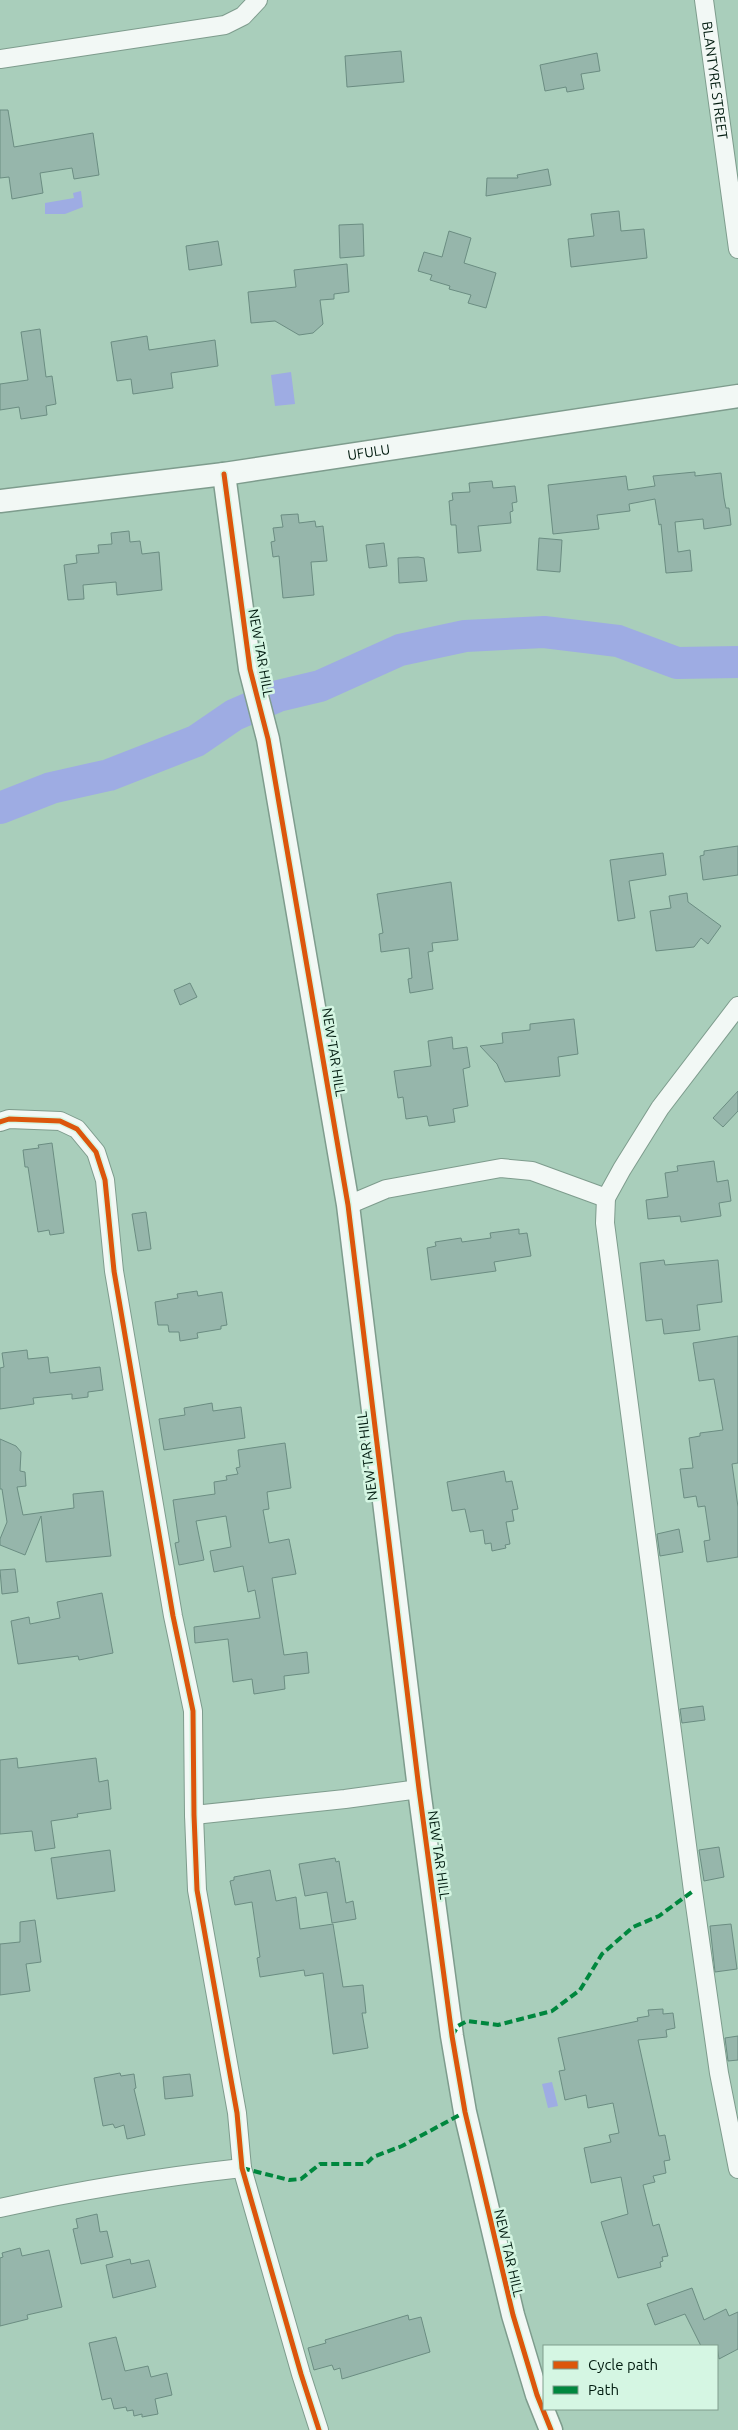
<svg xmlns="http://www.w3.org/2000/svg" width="738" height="2430" font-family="Ubuntu,sans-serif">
	<rect width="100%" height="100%" fill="#a9cebb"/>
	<path fill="#9eace3" d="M81 191 83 207 65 214H45V203L74 198 73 193Z
		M291 372 295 404 275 406 271 375Z
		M552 2082 558 2106 548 2108 542 2084Z"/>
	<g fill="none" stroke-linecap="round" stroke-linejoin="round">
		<path stroke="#9eace3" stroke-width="32" d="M0 808 51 788 109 775 196 741 234 715 278 696 320 686 400 650 465 636 544 632 618 641 677 663 738 662"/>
	</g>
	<path fill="#96b6ab" stroke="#6b8d82" d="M401 51 404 82 347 87 345 56Z
		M597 53 600 71 581 74 584 89 567 92 566 87 545 91 540 65Z
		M0 110H8L14 147 93 133 99 175 74 179 72 168 40 173 43 193 12 199 9 177 0 178Z
		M548 169 551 185 486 196 487 178H518L517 175Z
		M619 211 621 231 644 229 647 258 571 267 568 239 594 236 591 214Z
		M363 224 364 256 340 258 339 225Z
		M449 231 471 238 464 263 496 273 486 308 468 303 471 295 449 289 450 286 430 280 432 275 418 271 424 252 442 257Z
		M218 241 222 265 189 270 186 246Z
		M347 264 349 292 334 294V299L320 300 323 324 313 333 299 335 275 321 251 323 248 292 296 287 294 270Z
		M40 329 46 377 52 376 56 404 46 406 47 415 21 419 19 407 0 410V384L28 380 21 332Z
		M147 336 149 350 215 340 218 366 171 373 173 388 133 394 131 379 117 381 111 342Z
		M695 472V476L721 473 724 498 726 508H729L731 525 704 529 703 519 675 522 678 552 690 550 692 571 666 573 661 524 659 525 655 499 629 504 630 511 597 515 599 529 553 534 548 485 626 476 628 490 655 486 653 476Z
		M492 481 493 488 515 486 517 502 512 503 513 511 510 512 511 523 478 526 481 551 458 553 456 525H451L449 501 453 500 452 493 470 492 469 483Z
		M298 514 299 523 315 521 316 527 323 526 327 561 311 562 314 595 283 598 279 556 273 557 271 542 275 541 273 528 283 527 281 515Z
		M129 531 130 542 140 541 142 554 159 552 162 590 117 595 116 582 83 585 84 599 68 600 64 565 77 563 76 555 99 553 98 545 112 544 111 533Z
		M539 538 562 540 560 572 537 570Z
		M384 543 387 566 369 568 366 545Z
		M418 557 424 558 427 581 399 583 398 558Z
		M738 846V875L703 880 700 856 704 855V851Z
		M663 853 666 875 629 881 635 918 618 921 610 860Z
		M451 882 458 940 432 943 433 951 428 952 433 989 410 993 408 979 412 978 409 948 381 952 379 934 383 933 377 894Z
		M687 893 688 902 721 926 708 944 701 938 694 947 656 951 650 911 671 908 669 896Z
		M190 983 197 997 180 1005 174 990Z
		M574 1019 578 1054 558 1057 560 1076 505 1082 497 1064 480 1046 503 1043 502 1033 530 1030V1024Z
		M452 1037 453 1049 467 1047 470 1067 463 1069 468 1106 453 1109 455 1122 429 1126 427 1116 406 1119 403 1097 398 1098 394 1071 431 1066 428 1041Z
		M738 1091V1111L723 1127 713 1118Z
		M52 1143 64 1233 50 1235 49 1230 38 1232 28 1167H25L23 1150 39 1148 38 1145Z
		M714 1161 717 1182 728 1180 731 1201 719 1203 721 1216 681 1222 680 1216 648 1219 646 1200 668 1197 665 1173 678 1171 677 1166Z
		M146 1212 151 1249 138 1251 132 1214Z
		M519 1229V1234L527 1233 531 1256 494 1262 496 1271 431 1280 427 1248 436 1246 435 1242 461 1238 462 1242 491 1238 490 1233Z
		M664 1260 665 1265 718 1260 722 1302 697 1305 700 1330 664 1334 662 1319 646 1321 640 1263Z
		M197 1291 198 1296 222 1292 227 1325 221 1326V1329L197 1333 198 1338 180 1341 179 1332H169L168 1325H158L155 1302 178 1298 177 1294Z
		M738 1336V1463L732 1464 738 1507V1557L707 1562 704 1541 710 1540 705 1506 698 1507 696 1496 684 1498 680 1469 693 1468 689 1438 700 1436V1433L723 1430 714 1379 699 1381 693 1343Z
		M27 1350 28 1359 48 1357 50 1373 100 1367 103 1390 88 1392V1397L72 1399V1394L33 1398 34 1404 0 1409V1368L4 1367 2 1353Z
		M212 1403 213 1411 241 1407 245 1438 164 1450 159 1419 185 1415 184 1408Z
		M0 1439 16 1446 21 1452 20 1471 25 1472 26 1486 17 1487 23 1515 74 1508 73 1494 103 1491 111 1556 46 1562 41 1516 25 1555 0 1545V1539L7 1522 2 1489H0Z
		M285 1443 291 1488 267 1492 269 1509 263 1510 269 1543 289 1539 296 1574 272 1578 284 1655 307 1652 309 1673 284 1676 285 1689 254 1694 252 1679 233 1682 228 1639 195 1643 194 1627 260 1618 255 1590 248 1592 243 1566 214 1572 210 1551 231 1547 226 1516 196 1521 204 1560 179 1565 175 1543 179 1542 173 1500 215 1494 214 1482 227 1480 226 1476 238 1474 236 1468 240 1467 238 1450Z
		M504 1471 506 1482 512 1481 518 1509 512 1510 514 1521 506 1522 510 1544 505 1545 506 1548 492 1551 491 1543 485 1544 483 1530 470 1532 465 1509 452 1511 447 1482Z
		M679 1529 683 1552 660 1556 657 1534Z
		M15 1569 18 1592 2 1594 0 1570Z
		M102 1593 113 1653 79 1660 78 1656 18 1664 11 1621 29 1617 30 1624 60 1618 57 1602Z
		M703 1706 705 1720 682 1723 680 1709Z
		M17 1758 18 1768 96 1758 99 1782 108 1780 111 1809 77 1814 78 1817 51 1821 55 1848 35 1851 32 1831 0 1834V1760Z
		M719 1847 724 1877 704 1881 699 1850Z
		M110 1850 115 1891 57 1899 51 1858Z
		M335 1858 336 1862 339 1861 346 1903 353 1901 356 1919 332 1923 327 1892 305 1896 299 1864Z
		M270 1870 276 1901 296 1897 300 1929 333 1924 343 1987 363 1985 366 2013H362L368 2048 333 2054 323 1973 305 1976 304 1970 260 1977 257 1958 260 1957 252 1902 235 1905 230 1881 234 1880V1877Z
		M35 1920 41 1962 26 1964 30 1991 0 1995V1944L20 1942V1922Z
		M731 1924 737 1969 715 1972 710 1926Z
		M663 2009V2014L673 2013 675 2028 666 2030 667 2037 638 2040 659 2136 665 2135 670 2160 664 2161 666 2173 653 2176 655 2182 643 2185 653 2226 659 2224 668 2256 662 2257 663 2261 660 2262 661 2267 618 2278 601 2222 628 2214 621 2177 591 2183 584 2148 611 2142 609 2135 619 2133 613 2103 588 2108 586 2095 565 2100 559 2071 565 2070 558 2038 638 2021 637 2018 649 2016 648 2010Z
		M738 2036V2060L728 2061 725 2038Z
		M120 2073 121 2076 134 2074 136 2088 134 2089 145 2135 127 2139 124 2125 115 2128 113 2124 103 2126 94 2078Z
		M190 2074 193 2096 165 2099 163 2077Z
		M97 2214 100 2232 107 2231 113 2257 81 2264 73 2229 78 2228 76 2219Z
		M20 2248 22 2256 49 2250 62 2307 27 2315 28 2319 0 2326V2258L3 2257 2 2253Z
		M130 2259 131 2264 149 2260 156 2287 113 2298 106 2265Z
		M692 2288 704 2320 726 2309 729 2316 738 2312V2349L719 2359 717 2346H701L685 2314 655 2325 647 2304Z
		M408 2315 409 2320 421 2317 430 2352 342 2379 340 2368 334 2370 332 2365 314 2370 308 2348 326 2343 325 2340Z
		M116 2337 125 2371 148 2366 151 2377 167 2373 172 2395 155 2399 158 2414 142 2417V2414L134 2416 133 2410 127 2411 126 2407 114 2409 111 2398 102 2400 89 2343Z"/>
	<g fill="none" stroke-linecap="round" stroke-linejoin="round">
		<defs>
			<g id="minor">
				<path id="s1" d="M704 0 738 249"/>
				<path d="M0 59 225 25 243 16 258 0"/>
				<path d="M738 1006 660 1108 622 1169 606 1198 605 1223 693 1891 719 2073 738 2169"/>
				<path d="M0 1122 9 1119 60 1121 77 1129 96 1152 105 1180 114 1271 173 1616 193 1711 194 1815 197 1890 237 2113 242 2168 301 2374 319 2430"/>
				<path d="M348 1205 386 1189 501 1168 532 1171 606 1198"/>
				<path d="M194 1815 345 1799 419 1789"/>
				<path d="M0 2208C80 2190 160 2177 242 2168"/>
			</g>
			<g id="tertiary">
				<path d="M224 474 250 669 268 739 348 1205 419 1789 452 2036 465 2112 513 2315 537 2395 551 2430"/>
				<path id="s2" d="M0 501 224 474 738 396"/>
			</g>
		</defs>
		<use href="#minor" stroke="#7e9c8d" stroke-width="20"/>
		<use href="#tertiary" stroke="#7e9c8d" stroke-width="25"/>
		<use href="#minor" stroke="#f2f8f5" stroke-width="18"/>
		<use href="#tertiary" stroke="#f2f8f5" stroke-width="22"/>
		<path stroke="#00873e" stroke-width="4" stroke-dasharray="8 4" stroke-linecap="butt" d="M452 2036 458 2026 467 2021 498 2025 552 2011 580 1990 602 1954 633 1927 659 1916 693 1891
			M242 2168 289 2180 301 2179 320 2164H366L373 2157 402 2146 465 2112"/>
		<defs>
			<path id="cycleway" d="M224 474 250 669 268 739 348 1205 419 1789 452 2036 465 2112 513 2315 537 2395 551 2430
				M0 1122 9 1119 60 1121 77 1129 96 1152 105 1180 114 1271 173 1616 193 1711 194 1815 197 1890 237 2113 242 2168 301 2374 319 2430"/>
		</defs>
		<use href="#cycleway" stroke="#d5f6e3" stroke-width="8"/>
		<use href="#cycleway" stroke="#dc560c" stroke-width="5"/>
	</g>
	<g text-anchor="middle" stroke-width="5" stroke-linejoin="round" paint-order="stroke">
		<g font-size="14" fill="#011b0f" stroke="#d5f6e3">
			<text dy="5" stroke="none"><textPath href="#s1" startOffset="81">BLANTYRE STREET</textPath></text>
			<text dy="5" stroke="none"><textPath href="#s2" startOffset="372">UFULU</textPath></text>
			<text transform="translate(261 653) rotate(80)" y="5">NEW TAR HILL</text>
			<text transform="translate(334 1052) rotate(81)" y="5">NEW TAR HILL</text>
			<text transform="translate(367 1456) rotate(-97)" y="5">NEW TAR HILL</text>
			<text transform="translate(439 1855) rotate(82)" y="5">NEW TAR HILL</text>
			<text transform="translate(509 2253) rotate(77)" y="5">NEW TAR HILL</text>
		</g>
	</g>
	<rect x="543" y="2345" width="175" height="65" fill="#d5f6e3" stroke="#809e8e"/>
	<rect x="553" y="2361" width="25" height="8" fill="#dc560c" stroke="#809e8e"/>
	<text x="588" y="2370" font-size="15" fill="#011b0f">Cycle path</text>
	<rect x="553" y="2386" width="25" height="8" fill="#00873e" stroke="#809e8e"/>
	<text x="588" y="2395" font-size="15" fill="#011b0f">Path</text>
</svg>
